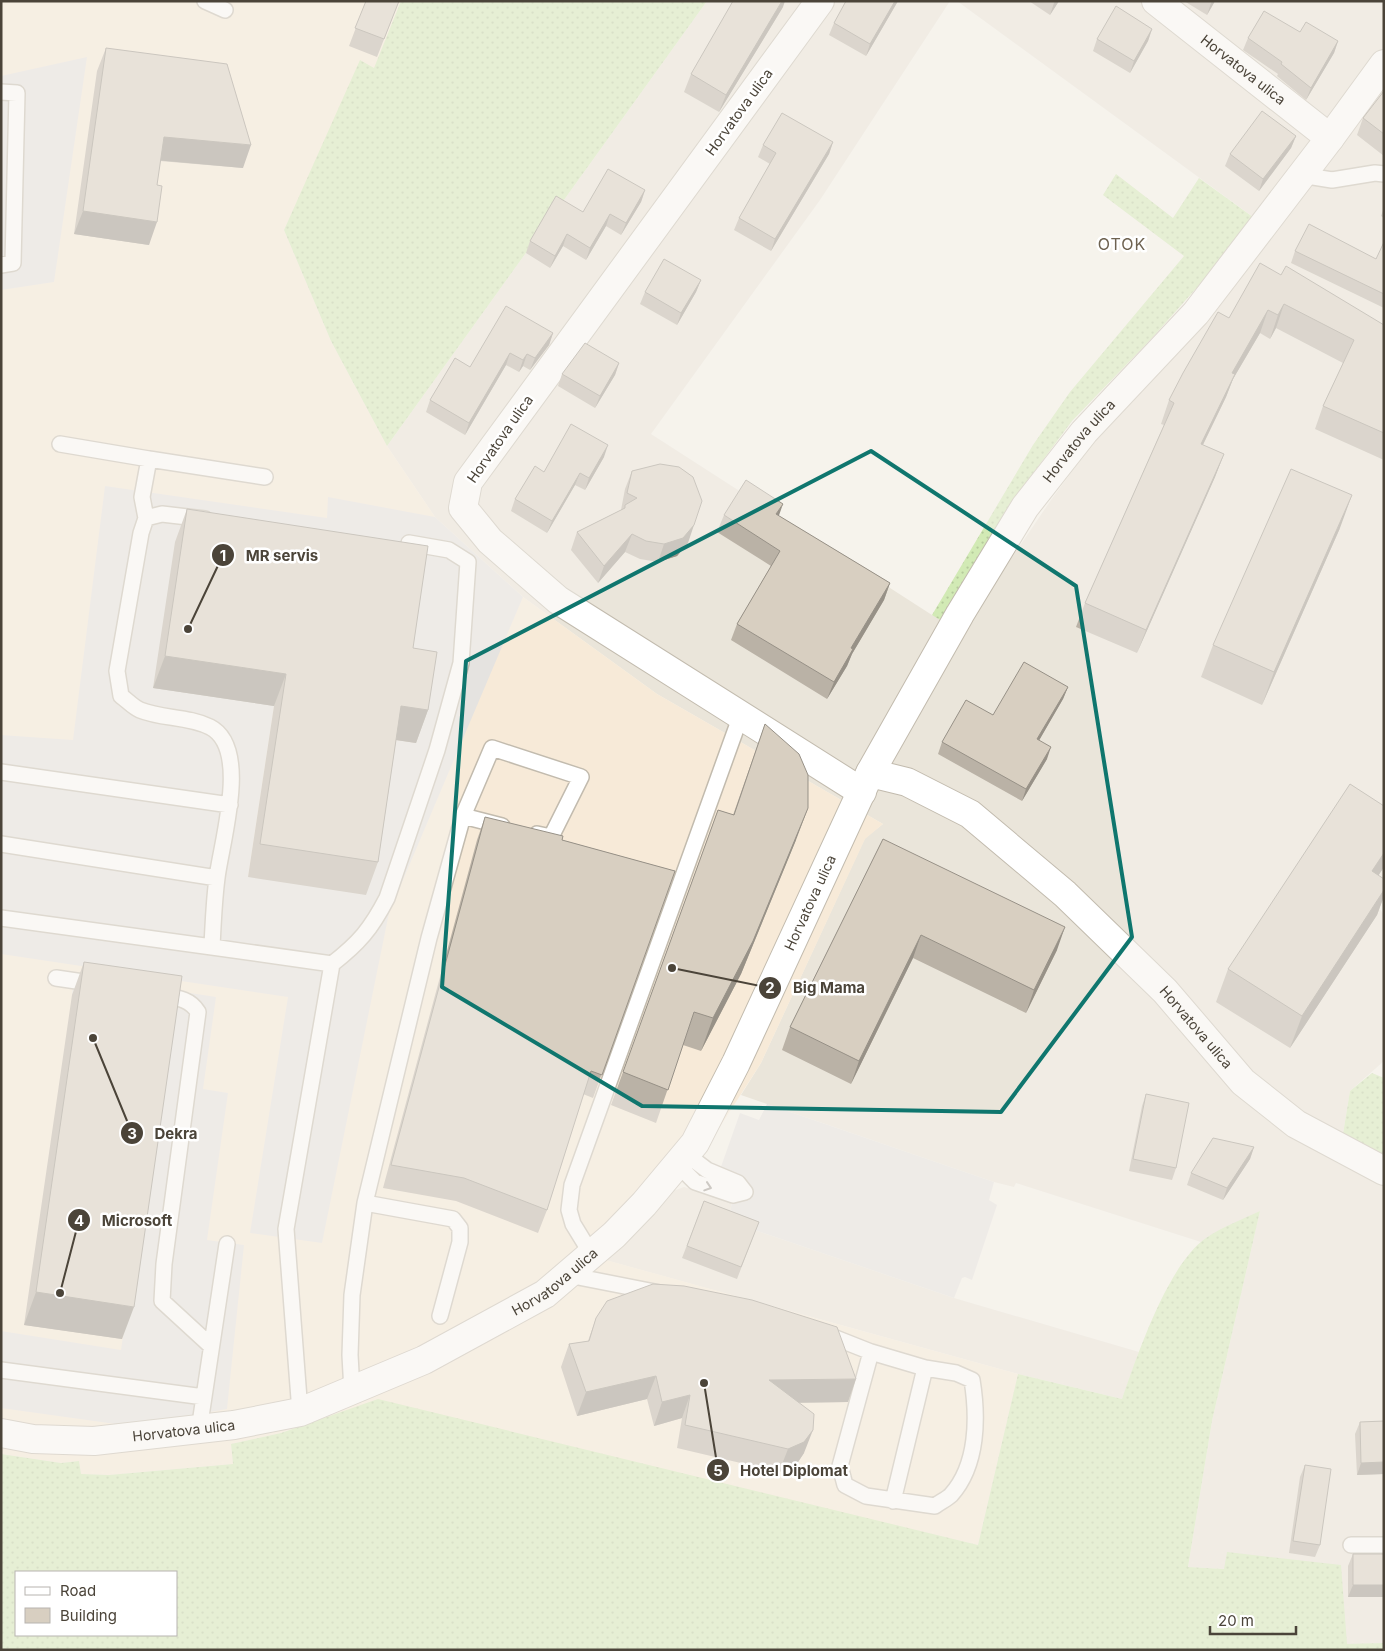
<svg xmlns="http://www.w3.org/2000/svg" width="1385" height="1651" font-family="Inter,sans-serif">
	<defs>
		<pattern id="grass-dots" width="8" height="8" patternUnits="userSpaceOnUse" patternTransform="scale(1.25)"><rect width="8" height="8" fill="#d2eab5"/><path d="M2 2h.1M6 6h.1" fill="none" stroke="#b6ca9c" stroke-width="1.8" stroke-linecap="round"/></pattern>
	</defs>
	<rect width="100%" height="100%" fill="#f6f3ec"/>
	<path fill="#eae5da" d="M707 1H950L820 200 651 434 932 615 964 628 1051 500 1118 409 1214 309 1275 233 957 1H1384V885L1374 901 1384 915V1061L1350 1091 1343 1134 1384 1182V1643L1347 1645 1227 1553 1225 1569 1188 1567 1212 1421 1260 1211 1201 1242 1016 1183 1014 1187 994 1182 741 1095 761 1063 865 838 883 824 657 694 523 597 435 517 387 446Z
		M684 1187 732 1202 728 1221 954 1298 1139 1352 1122 1399 1018 1374 605 1260 673 1191Z"/>
	<path fill="#f7ead8" d="M1 1H401L374 69 361 61 284 230 331 341 387 446 435 517 523 597 657 694 883 824 865 839 761 1063 694 1167 606 1260 1018 1374 978 1545 813 1506 322 1418 281 1433 231 1444 233 1464 109 1475 81 1474 79 1461 61 1463 1 1454Z"/>
	<path fill="url(#grass-dots)" fill-rule="evenodd" d="M401 1H707L387 446 331 341 284 230 360 60 374 68Z
		M1116 174 1173 218 1199 178 1257 220 1152 338 1072 421 1031 476 942 621 932 615 1033 445 1070 392 1184 256 1103 195Z
		M1372 1073 1384 1078V1158L1343 1134 1350 1091Z
		M1260 1211 1212 1421 1188 1567 1224 1569 1227 1552 1341 1565 1347 1644 1384 1643V1650H1V1454L61 1463 79 1461 81 1474 109 1475 233 1464 231 1444 281 1433 378 1399 978 1545 1018 1374 1122 1399C1137 1356 1168 1264 1206 1238 1222 1227 1243 1219 1260 1211ZM16 1572H176V1635H16Z"/>
	<path fill="#e5e3e0" fill-rule="evenodd" d="M87 57 54 282 1 290V76Z
		M105 486 327 518 328 497 435 517 523 597 389 913 322 1243 250 1233 288 997 1 954V735L73 740ZM274 706 416 743 389 739 248 877Z
		M74 975 216 997 203 1089 228 1093 207 1240 244 1245 227 1409 130 1426 1 1408V1331L121 1350 170 1009 72 995Z
		M767 1104 994 1182 989 1200 997 1205 972 1280 965 1277 962 1278 954 1298 728 1221 732 1202 711 1195 740 1113 759 1120Z"/>
	<g fill="none" stroke-linecap="round" stroke-linejoin="round">
		<defs>
			<path id="service" d="M205 1 225 10
				M1 92 17 93 13 263 1 265
				M1301 175 1332 180 1375 173 1384 174
				M60 444 149 459
				M146 518 142 497 149 459 265 477
				M205 519 162 514 146 518 141 533 117 671 121 696C127 700 133 707 140 710 162 719 188 716 210 727 251 748 221 843 217 878 214 901 213 924 212 947L332 964 286 1229 300 1412
				M1 772 230 805
				M463 816 502 826
				M1 844 217 878
				M1 918 212 947
				M332 964C359 943 371 929 387 898L437 750 461 663 468 562 449 550 409 543
				M56 978 97 984
				M159 995C174 998 189 997 198 1012L164 1264 162 1301 211 1346
				M677 1164 695 1182 733 1195 745 1192 738 1183 707 1170 686 1154
				M365 1203 453 1219 460 1228V1242L440 1316
				M592 1255 573 1224 569 1210 572 1185 741 715
				M568 1275 660 1293
				M823 1333 871 1352 840 1466 845 1485 866 1496 935 1506C940 1502 947 1499 951 1495 978 1465 978 1417 972 1380L956 1373 925 1368 871 1352
				M1 1370 204 1397
				M352 1391 350 1355 352 1295 365 1203 429 938 463 816 492 748 581 777 551 837 537 834
				M199 1430 227 1244
				M893 1501 925 1368
				M1351 1545H1384"/>
			<g id="minor">
				<path d="M820 1 468 482 463 508 490 541 558 600 862 792"/>
				<path id="s1" d="M1156 1 1330 138"/>
				<path id="s2" d="M870 773 907 782 970 814 1065 894 1165 991 1243 1082 1296 1124 1384 1171"/>
				<path id="s3" d="M1 1433 33 1439 94 1441 234 1425 300 1412 424 1360 545 1294 614 1235 644 1204 695 1143 736 1063 870 773 960 614 1025 507 1084 432 1196 313 1330 138 1384 64"/>
			</g>
		</defs>
		<use href="#service" stroke="#c2bbae" stroke-width="18"/>
		<use href="#minor" stroke="#c2bbae" stroke-width="30"/>
		<use href="#service" stroke="#fff" stroke-width="15"/>
		<use href="#minor" stroke="#fff" stroke-width="28"/>
	</g>
	<path fill="#bab2a6" d="M366 1H399L377 57 349 46Z
		M846 1H898L866 56 829 35 834 23Z
		M1029 1H1059L1050 15Z
		M1184 1H1215L1207 15Z
		M783 7 719 112 684 92 691 74Z
		M1152 29 1148 41 1130 73 1093 51 1097 39Z
		M1248 38 1338 41 1334 53 1306 100 1277 76 1278 74 1243 50Z
		M106 48 243 168 160 161 149 245 74 234 97 71Z
		M1384 91V156L1357 135 1363 118Z
		M1296 136 1291 148 1259 191 1225 166 1230 154Z
		M833 142 829 154 771 251 734 230 739 218 770 164 758 157 763 145Z
		M645 190 641 202 621 235 606 226 586 260 563 246 550 268 526 253 530 241 583 212Z
		M1384 208V218L1381 216Z
		M1384 242V308L1291 263 1295 251 1376 259Z
		M1281 275 1384 325V460L1315 429 1323 406 1343 363 1276 328 1270 339 1260 333 1233 379 1226 397 1203 445 1224 454 1215 477 1137 653 1076 627 1085 603 1164 425 1161 424 1169 400 1229 318Z
		M701 280 696 292 677 325 640 304 645 292Z
		M553 333 549 345 530 370 523 366 519 372 506 365 465 435 426 412 430 400 470 367Z
		M619 363 615 375 595 408 558 386 562 374Z
		M604 457 585 490 575 485 547 533 511 511 515 499 544 472Z
		M632 471 688 543 677 556 658 562 640 559 625 552 598 583 571 550 577 532 621 510 625 489Z
		M187 509 413 648 428 710 416 743 396 740 378 862 366 895 248 877 274 706 153 688 175 542Z
		M724 515 779 516 890 583 884 600 852 654 847 666 827 699 731 640 737 624 771 566 717 532Z
		M1340 528 1262 705 1201 677 1213 645Z
		M1068 687 1063 699 1039 740 1047 759 1022 801 938 754 942 742 993 715Z
		M765 724 796 840 741 974 701 1051 683 1045 656 1123 611 1105 718 810 733 815Z
		M1384 806V867L1378 875 1384 879V896L1377 915 1290 1048 1216 1002 1228 969Z
		M485 817 562 840 675 871 593 1098 583 1094 547 1210 538 1233 456 1201 383 1188 477 840Z
		M883 839 1057 950 1026 1013 913 958 851 1084 782 1050 790 1027Z
		M84 962 122 1339 24 1325 72 995Z
		M1146 1094 1176 1168 1172 1180 1129 1171 1142 1106Z
		M1254 1147 1250 1159 1223 1200 1187 1185 1191 1173Z
		M704 1201 759 1222 737 1279 682 1258Z
		M596 1318 848 1402 799 1403 804 1453 796 1465 779 1472 677 1448 682 1418 654 1426 647 1399 577 1416 561 1367 569 1344 588 1341Z
		M1384 1421V1474L1357 1475 1355 1434 1360 1422Z
		M1305 1465 1320 1545 1315 1557 1289 1553 1300 1477Z
		M1353 1554H1384V1597H1348V1566Z"/>
	<path fill="#979187" d="M782 1H785L783 7 719 112 726 95Z
		M895 1H898L866 56 870 44Z
		M1055 1H1059L1050 15 1054 3Z
		M1212 1H1215L1207 15 1211 3Z
		M1152 29 1148 41 1130 73 1134 61Z
		M1338 41 1334 53 1306 100 1311 88Z
		M1296 136 1291 148 1259 191 1263 179Z
		M164 137 251 145 243 168 155 160Z
		M833 142 829 154 771 251 775 239Z
		M645 190 641 202 621 235 626 223Z
		M83 211 157 222 149 245 74 234Z
		M610 214 606 226 586 260 590 248Z
		M567 234 563 246 550 268 555 256Z
		M701 280 696 292 677 325 681 313Z
		M1284 304 1276 328 1270 339 1278 315Z
		M1268 310 1260 333 1233 379 1226 397 1192 467 1201 444 1232 373Z
		M553 333 549 345 530 370 535 358Z
		M510 353 506 365 465 435 469 423Z
		M527 354 523 366 519 372 523 360Z
		M619 363 615 375 595 408 600 396Z
		M608 445 604 457 585 490 589 478Z
		M1224 454 1215 477 1137 653 1146 630Z
		M580 473 575 485 547 533 552 521Z
		M1352 495 1340 528 1262 705 1274 672Z
		M783 504 777 521 776 514Z
		M694 525 688 543 677 556 658 562 664 544Z
		M632 534 625 552 598 583 604 566Z
		M890 583 884 600 852 654 847 666 827 699 834 682 851 648Z
		M165 656 286 674 274 706 153 688Z
		M1068 687 1063 699 1033 751 1037 739Z
		M401 706 428 710 416 743 389 739Z
		M1051 747 1047 759 1022 801 1026 789Z
		M808 808 796 840 741 974 701 1051 713 1018Z
		M1384 853V867L1360 904 1372 871Z
		M1384 890V896L1377 915 1290 1048 1302 1016Z
		M1065 927 1057 950 1026 1013 1034 990Z
		M921 935 913 958 851 1084 859 1061Z
		M1254 1147 1250 1159 1223 1200 1227 1188Z
		M36 1292 134 1307 122 1339 24 1325Z
		M656 1376 647 1399 577 1416 586 1392Z
		M856 1379 848 1402 761 1403 769 1380Z
		M690 1395 682 1418 654 1426 662 1402Z
		M813 1430 804 1453 796 1465 779 1472 788 1449Z
		M1384 1462V1474L1357 1475 1361 1463Z
		M1353 1585H1384V1597H1348Z"/>
	<path fill="#d8cfc1" stroke="#979187" d="M366 1H399L384 39 355 28Z
		M733 1H782L726 95 691 74Z
		M846 1H895L870 44 834 23Z
		M1116 6 1152 29 1134 61 1097 39Z
		M1264 11 1300 32 1306 22 1338 41 1311 88 1281 64 1282 62 1248 38Z
		M106 48 227 64 251 145 164 137 157 185 162 186 157 222 83 211Z
		M1384 91V134L1363 118Z
		M1262 111 1296 136 1263 179 1230 154Z
		M782 113 833 142 775 239 739 218 776 153 763 145Z
		M608 169 645 190 626 223 610 214 590 248 567 234 555 256 530 241 556 196 583 212Z
		M1309 224 1376 259 1384 242V294L1295 251Z
		M664 259 701 280 681 313 645 292Z
		M1260 263 1281 275 1286 266 1384 325V433L1323 406 1354 340 1284 304 1278 315 1268 310 1232 373 1235 374 1201 444 1224 454 1146 630 1085 603 1174 403 1169 400 1183 373 1218 312 1229 318Z
		M506 306 553 333 535 358 527 354 523 360 510 353 469 423 430 400 455 358 470 367Z
		M585 343 619 363 600 396 562 374Z
		M571 424 608 445 589 478 580 473 552 521 515 499 535 466 544 472Z
		M660 464 679 467 693 477 702 501 694 525 683 538 664 544 646 541 632 534 604 566 577 532 625 508V505L637 498 627 493 632 471Z
		M1291 469 1352 495 1274 672 1213 645Z
		M746 480 783 504 776 514 890 583 851 648 853 649 834 682 737 624 780 551 724 515Z
		M187 509 428 546 413 648 437 652 428 710 401 706 378 862 260 844 286 674 165 656Z
		M1024 662 1068 687 1037 739 1051 747 1026 789 942 742 966 700 993 715Z
		M765 724 799 754 808 775V808L753 941 713 1018 694 1012 668 1090 623 1072 718 810 734 815Z
		M1350 784 1384 806V853L1372 871 1384 879V890L1302 1016 1228 969Z
		M485 817 563 836 562 840 675 871 602 1075 591 1071 547 1210 464 1178 391 1165Z
		M883 839 1065 927 1034 990 921 935 859 1061 790 1027Z
		M84 962 182 976 134 1307 36 1292Z
		M1146 1094 1189 1103 1176 1168 1133 1159Z
		M1213 1138 1254 1147 1227 1188 1191 1173Z
		M704 1201 759 1222 741 1267 687 1246Z
		M653 1284 684 1286 752 1300 837 1327 856 1379 769 1380 814 1414 813 1430 804 1442 788 1449 685 1425 690 1395 662 1402 656 1376 586 1392 569 1344 589 1341 596 1318 607 1301Z
		M1384 1421V1462L1361 1463 1360 1422Z
		M1305 1465 1331 1469 1320 1545 1293 1541Z
		M1353 1554H1384V1585H1353Z"/>
	<defs><path id="oneway-chevron" d="M-2-3.5L2.5 0L-2 3.5" fill="none" stroke-width="1.6" stroke-linecap="round" stroke-linejoin="round" transform="scale(1.25)"/></defs>
	<use stroke="#9c9892" href="#oneway-chevron" transform="translate(708 1187) rotate(18)"/>
	<path d="M0 0H1385V1651H0ZM871 451 1076 586 1132 937 1001 1112 642 1106 442 987 466 661Z" fill="#f6f3ec" fill-opacity=".55" fill-rule="evenodd"/>
	<path fill="none" stroke="#0f766e" stroke-width="4" stroke-linejoin="round" d="M871 451 1076 586 1132 937 1001 1112 642 1106 442 987 466 661Z"/>
	<g text-anchor="middle" stroke-width="5" stroke-linejoin="round" paint-order="stroke">
		<g font-size="14" fill="#4b4439" stroke="#fff">
			<text dy="5" stroke="none"><textPath href="#s1" startOffset="111">Horvatova ulica</textPath></text>
			<text transform="translate(739 112) rotate(-54)" y="5">Horvatova ulica</text>
			<text transform="translate(500 439) rotate(-55)" y="5">Horvatova ulica</text>
			<text dy="5" stroke="none"><textPath href="#s3" startOffset="1590">Horvatova ulica</textPath></text>
			<text dy="5" stroke="none"><textPath href="#s3" startOffset="1054">Horvatova ulica</textPath></text>
			<text dy="5" stroke="none"><textPath href="#s2" startOffset="420">Horvatova ulica</textPath></text>
			<text dy="5" stroke="none"><textPath href="#s3" startOffset="589">Horvatova ulica</textPath></text>
			<text dy="5" stroke="none"><textPath href="#s3" startOffset="184">Horvatova ulica</textPath></text>
		</g>
		<g font-size="16" letter-spacing="1" fill="#6e6250" stroke="#fff">
			<text x="1122" y="250">OTOK</text>
		</g>
	</g>
	<path fill="none" stroke="#4b4439" stroke-width="2" d="M188 629L223 555M672 968L770 988M93 1038L132 1133M60 1293L79 1220M704 1383L718 1470"/>
	<g fill="#4b4439" stroke="#fff" stroke-width="2">
		<circle cx="188" cy="629" r="5"/>
		<circle cx="672" cy="968" r="5"/>
		<circle cx="93" cy="1038" r="5"/>
		<circle cx="60" cy="1293" r="5"/>
		<circle cx="704" cy="1383" r="5"/>
		<circle cx="223" cy="555" r="12"/>
		<circle cx="770" cy="988" r="12"/>
		<circle cx="132" cy="1133" r="12"/>
		<circle cx="79" cy="1220" r="12"/>
		<circle cx="718" cy="1470" r="12"/>
	</g>
	<g font-size="15" text-anchor="middle" font-weight="bold" fill="#fff">
		<text x="223" y="561">1</text>
		<text x="770" y="993">2</text>
		<text x="132" y="1139">3</text>
		<text x="79" y="1226">4</text>
		<text x="718" y="1476">5</text>
	</g>
	<g font-size="15" text-anchor="middle" font-weight="bold" fill="#4b4439" stroke="#fff" stroke-width="5" stroke-linejoin="round" paint-order="stroke">
		<text x="282" y="561">MR servis</text>
		<text x="829" y="993">Big Mama</text>
		<text x="176" y="1139">Dekra</text>
		<text x="137" y="1226">Microsoft</text>
		<text x="794" y="1476">Hotel Diplomat</text>
	</g>
	<rect width="1385" height="1651" fill="none" stroke="#4b4439" stroke-width="5"/>
	<rect x="15" y="1571" width="162" height="65" fill="#ffffff" stroke="#b7b4b0"/>
	<rect x="25" y="1587" width="25" height="8" fill="#ffffff" stroke="#b7b4b0"/>
	<text x="60" y="1596" font-size="15" fill="#4b4439">Road</text>
	<rect x="25" y="1608" width="25" height="15" fill="#d8cfc1" stroke="#b7b4b0"/>
	<text x="60" y="1621" font-size="15" fill="#4b4439">Building</text>
	<path d="M1210 1626v8h86v-8" fill="none" stroke="#4b4439" stroke-width="2.5"/>
	<text x="1218" y="1626" font-size="15" fill="#4b4439" stroke="#ffffff" stroke-width="4" paint-order="stroke">20 m</text>
</svg>
